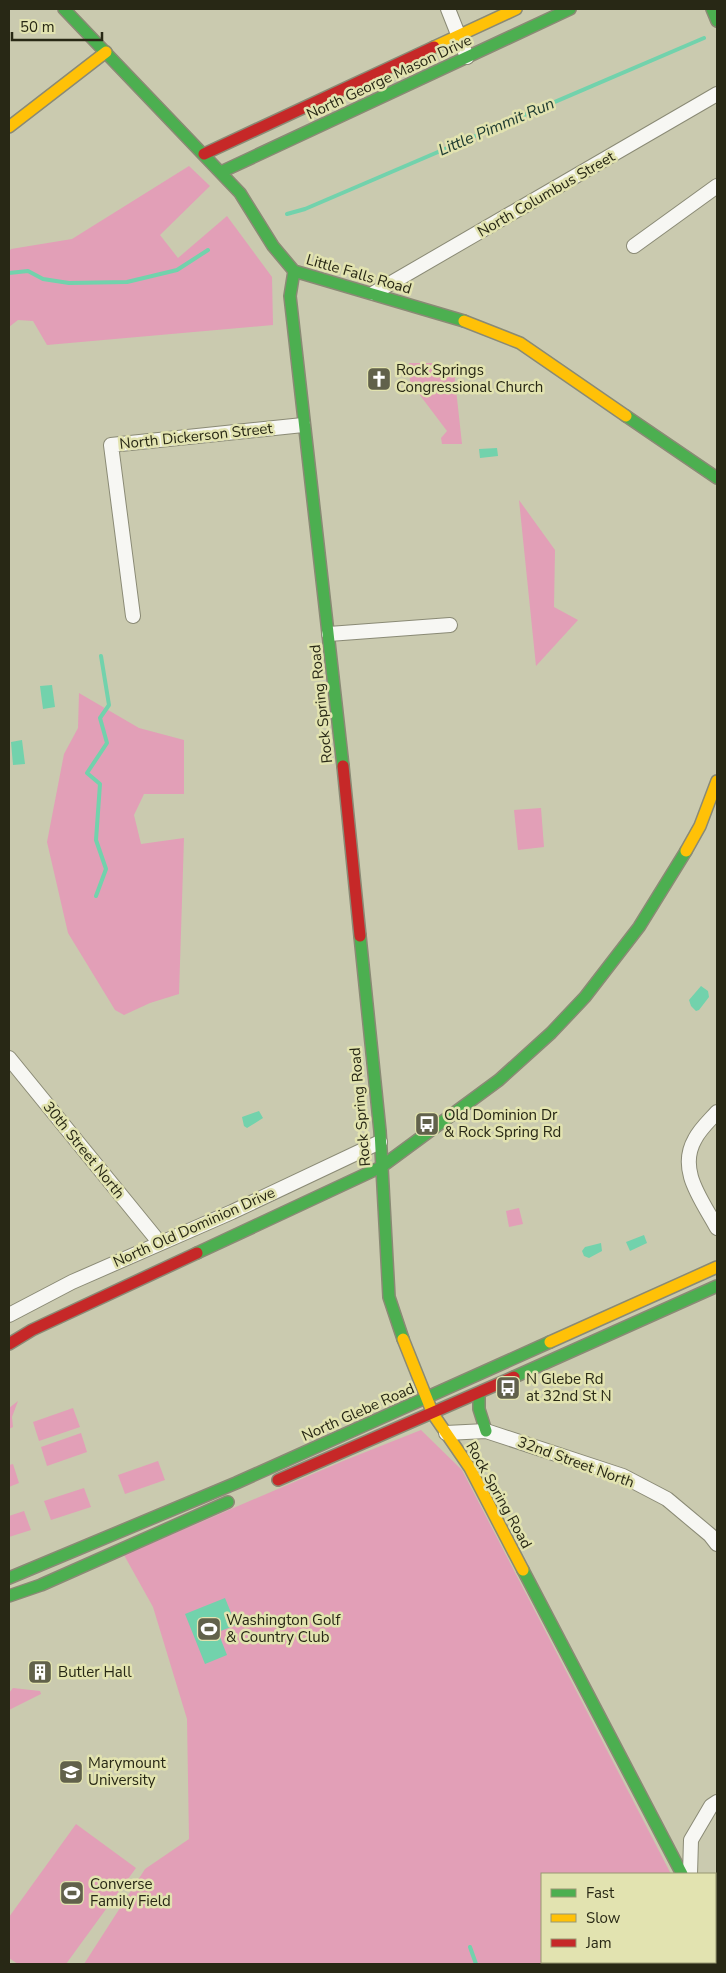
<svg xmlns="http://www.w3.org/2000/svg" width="726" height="1973" font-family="'Nunito Sans',sans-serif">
	<rect width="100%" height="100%" fill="#cacaaf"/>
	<path fill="#e29fb7" d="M189 166 210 186 160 235 178 258 227 216 272 277 273 325 47 345 33 321 18 320 9 327V252L11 249 72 239Z
		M409 363H434L454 371 462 444H442L441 438 447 431 410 382Z
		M519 500 555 550 554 607 578 620 536 666Z
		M79 693 139 728 184 740V794H144L134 815 141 844 184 838 179 994 150 1003 124 1015 115 1010 68 933 47 842 64 754 78 728Z
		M541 808 544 847 518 850 514 810Z
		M519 1208 523 1224 509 1227 506 1211Z
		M18 1401 12 1417 13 1427 9 1429V1408Z
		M73 1408 80 1427 39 1441 33 1422Z
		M421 1430 462 1470 671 1874H542V1962L715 1961 716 1964H84L145 1869 189 1839 187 1719 153 1607 124 1555 343 1461Z
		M81 1433 87 1452 47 1466 41 1447Z
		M158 1461 165 1480 125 1494 118 1475Z
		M13 1464 19 1483 9 1487V1465Z
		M84 1488 91 1507 51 1520 44 1501Z
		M24 1511 31 1530 9 1537V1516Z
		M13 1688 40 1691 41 1694 9 1710V1693Z
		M76 1824 136 1868 66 1964H18L9 1958V1917Z"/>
	<path fill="#72d2ac" d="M497 448 498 456 480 458 479 449Z
		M52 685 55 707 43 709 40 686Z
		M22 740 25 764 13 765 11 742Z
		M701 986 708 991 709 997 699 1010 696 1011 691 1006 689 1000Z
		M259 1111 263 1118 247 1128 244 1126 242 1117Z
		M644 1235 647 1243 630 1251 626 1242Z
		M601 1243 602 1251 589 1258 584 1256 582 1251 585 1247Z
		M225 1598 236 1625 218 1632 227 1655 205 1664 185 1614Z"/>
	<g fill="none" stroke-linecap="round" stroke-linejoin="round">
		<path stroke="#72d2ac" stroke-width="4" d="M287 214 305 209 704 38
			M9 273 28 271 43 279 69 283 127 282 177 270 208 250
			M96 896 106 869 96 840 100 784 87 773 107 743 100 718 109 705 101 656
			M470 1947 476 1964"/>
		<defs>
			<path id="street" d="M448 9 467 57
				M634 246 717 186
				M374 293 717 94
				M133 616 111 445 303 425
				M329 634 450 625
				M9 1058 159 1242
				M717 1112C710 1120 700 1129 695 1139 677 1170 702 1200 717 1228
				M9 1315 72 1282 232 1212 380 1142
				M446 1433 486 1431 623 1476 667 1499 710 1535 717 1544
				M690 1874 691 1840 711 1806 717 1802"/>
			<path id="fast" d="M64 9 240 193 273 246 294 271 464 321
				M712 9 717 21
				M221 172 570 9
				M294 271 290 296 343 766
				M626 416 717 478
				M360 936 380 1131 389 1297 403 1339
				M197 1253 381 1167 499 1080 551 1033 585 997 639 927 686 851
				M514 1377 717 1286
				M479 1393V1409L486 1431
				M523 1570 682 1874
				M9 1578 236 1483 550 1342
				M9 1596 41 1585 228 1502
				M715 1939 717 1944"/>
			<path id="slow" d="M434 47 516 9
				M9 127 106 52
				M464 321 520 343 626 416
				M686 851 700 826 717 781
				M403 1339 433 1414 470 1468 523 1570
				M550 1342 717 1267"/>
			<path id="jam" d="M204 154 434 47
				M343 766 360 936
				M9 1344 32 1330 197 1253
				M278 1480 514 1377"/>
		</defs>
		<use href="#street" stroke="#8a8a75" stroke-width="16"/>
		<use href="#fast" stroke="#8a8a75" stroke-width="14"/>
		<use href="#slow" stroke="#8a8a75" stroke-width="14"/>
		<use href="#jam" stroke="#8a8a75" stroke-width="14"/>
		<use href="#street" stroke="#f7f7f3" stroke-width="14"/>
		<use href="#fast" stroke="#4caf50" stroke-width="11"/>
		<use href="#slow" stroke="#ffc107" stroke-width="11"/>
		<use href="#jam" stroke="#c62828" stroke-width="11"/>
	</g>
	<defs>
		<symbol id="church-square" viewBox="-11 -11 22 22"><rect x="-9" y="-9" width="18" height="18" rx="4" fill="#61614b" stroke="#e2e3b0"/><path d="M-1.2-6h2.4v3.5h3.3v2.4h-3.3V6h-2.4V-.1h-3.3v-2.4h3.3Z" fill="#fff"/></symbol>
		<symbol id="bus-square" viewBox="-11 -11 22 22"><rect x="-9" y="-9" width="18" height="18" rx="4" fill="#61614b" stroke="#e2e3b0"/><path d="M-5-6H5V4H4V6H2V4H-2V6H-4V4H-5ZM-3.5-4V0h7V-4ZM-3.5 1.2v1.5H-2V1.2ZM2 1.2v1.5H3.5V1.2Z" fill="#fff"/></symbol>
		<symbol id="stadium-square" viewBox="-11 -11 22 22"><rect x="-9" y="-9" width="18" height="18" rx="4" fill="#61614b" stroke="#e2e3b0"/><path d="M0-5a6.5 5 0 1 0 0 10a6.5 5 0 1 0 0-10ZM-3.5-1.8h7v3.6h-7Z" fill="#fff"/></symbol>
		<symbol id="building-square" viewBox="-11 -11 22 22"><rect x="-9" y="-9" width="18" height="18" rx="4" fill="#61614b" stroke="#e2e3b0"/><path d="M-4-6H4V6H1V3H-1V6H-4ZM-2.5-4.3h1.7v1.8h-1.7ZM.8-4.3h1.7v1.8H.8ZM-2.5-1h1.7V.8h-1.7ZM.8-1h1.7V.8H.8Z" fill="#fff"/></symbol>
		<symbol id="university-square" viewBox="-11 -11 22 22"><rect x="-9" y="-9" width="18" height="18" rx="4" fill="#61614b" stroke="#e2e3b0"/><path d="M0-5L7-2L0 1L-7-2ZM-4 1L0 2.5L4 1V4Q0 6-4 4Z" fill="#fff"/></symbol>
	</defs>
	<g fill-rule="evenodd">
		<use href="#church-square" x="365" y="365" width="28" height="28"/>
		<use href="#bus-square" x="413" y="1110" width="28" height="28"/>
		<use href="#bus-square" x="494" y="1374" width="28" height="28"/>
		<use href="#stadium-square" x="195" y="1615" width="28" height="28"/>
		<use href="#building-square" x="26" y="1658" width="28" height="28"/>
		<use href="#university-square" x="57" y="1758" width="28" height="28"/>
		<use href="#stadium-square" x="58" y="1879" width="28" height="28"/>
	</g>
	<g text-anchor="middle" stroke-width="5" stroke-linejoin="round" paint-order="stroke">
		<g font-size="15" fill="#282815" stroke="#e2e3b0">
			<text transform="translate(389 77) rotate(-25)" y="5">North George Mason Drive</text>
			<text transform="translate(546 194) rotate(-30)" y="5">North Columbus Street</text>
			<text transform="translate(359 274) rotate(16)" y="5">Little Falls Road</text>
			<text transform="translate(196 436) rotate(-6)" y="5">North Dickerson Street</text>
			<text transform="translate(321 704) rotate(-96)" y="5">Rock Spring Road</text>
			<text transform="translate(360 1107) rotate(-95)" y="5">Rock Spring Road</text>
			<text transform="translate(84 1150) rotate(51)" y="5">30th Street North</text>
			<text transform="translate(194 1227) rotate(-24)" y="5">North Old Dominion Drive</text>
			<text transform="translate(358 1412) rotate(-24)" y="5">North Glebe Road</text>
			<text transform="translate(576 1462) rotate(20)" y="5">32nd Street North</text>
			<text transform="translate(499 1495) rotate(61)" y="5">Rock Spring Road</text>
		</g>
		<g font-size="15" fill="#282815" stroke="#e2e3b0" text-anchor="start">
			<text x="396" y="375">Rock Springs<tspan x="396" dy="17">Congressional Church</tspan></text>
			<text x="444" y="1120">Old Dominion Dr<tspan x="444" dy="17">&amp; Rock Spring Rd</tspan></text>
			<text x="526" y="1384">N Glebe Rd<tspan x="526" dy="17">at 32nd St N</tspan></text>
			<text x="226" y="1625">Washington Golf<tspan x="226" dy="17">&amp; Country Club</tspan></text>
			<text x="58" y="1677">Butler Hall</text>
			<text x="88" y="1768">Marymount<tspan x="88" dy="17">University</tspan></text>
			<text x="90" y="1889">Converse<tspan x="90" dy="17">Family Field</tspan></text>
		</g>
		<g font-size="16" font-style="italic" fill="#203d32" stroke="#e2e3b0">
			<text transform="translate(496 126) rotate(-23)" y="6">Little Pimmit Run</text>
		</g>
	</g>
	<rect width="726" height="1973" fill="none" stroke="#282815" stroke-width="20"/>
	<rect x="541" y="1873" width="175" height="90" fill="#e2e3b0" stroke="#989872"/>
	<rect x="551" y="1889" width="25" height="8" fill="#4caf50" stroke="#989872"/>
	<text x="586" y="1898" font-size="15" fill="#282815">Fast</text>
	<rect x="551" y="1914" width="25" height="8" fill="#ffc107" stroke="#989872"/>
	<text x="586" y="1923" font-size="15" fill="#282815">Slow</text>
	<rect x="551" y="1939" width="25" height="8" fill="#c62828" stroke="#989872"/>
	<text x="586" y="1948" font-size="15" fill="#282815">Jam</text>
	<path d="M12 32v8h90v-8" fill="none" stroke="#282815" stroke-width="2.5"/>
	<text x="20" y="32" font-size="15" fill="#282815" stroke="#e2e3b0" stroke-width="4" paint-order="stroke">50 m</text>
</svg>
